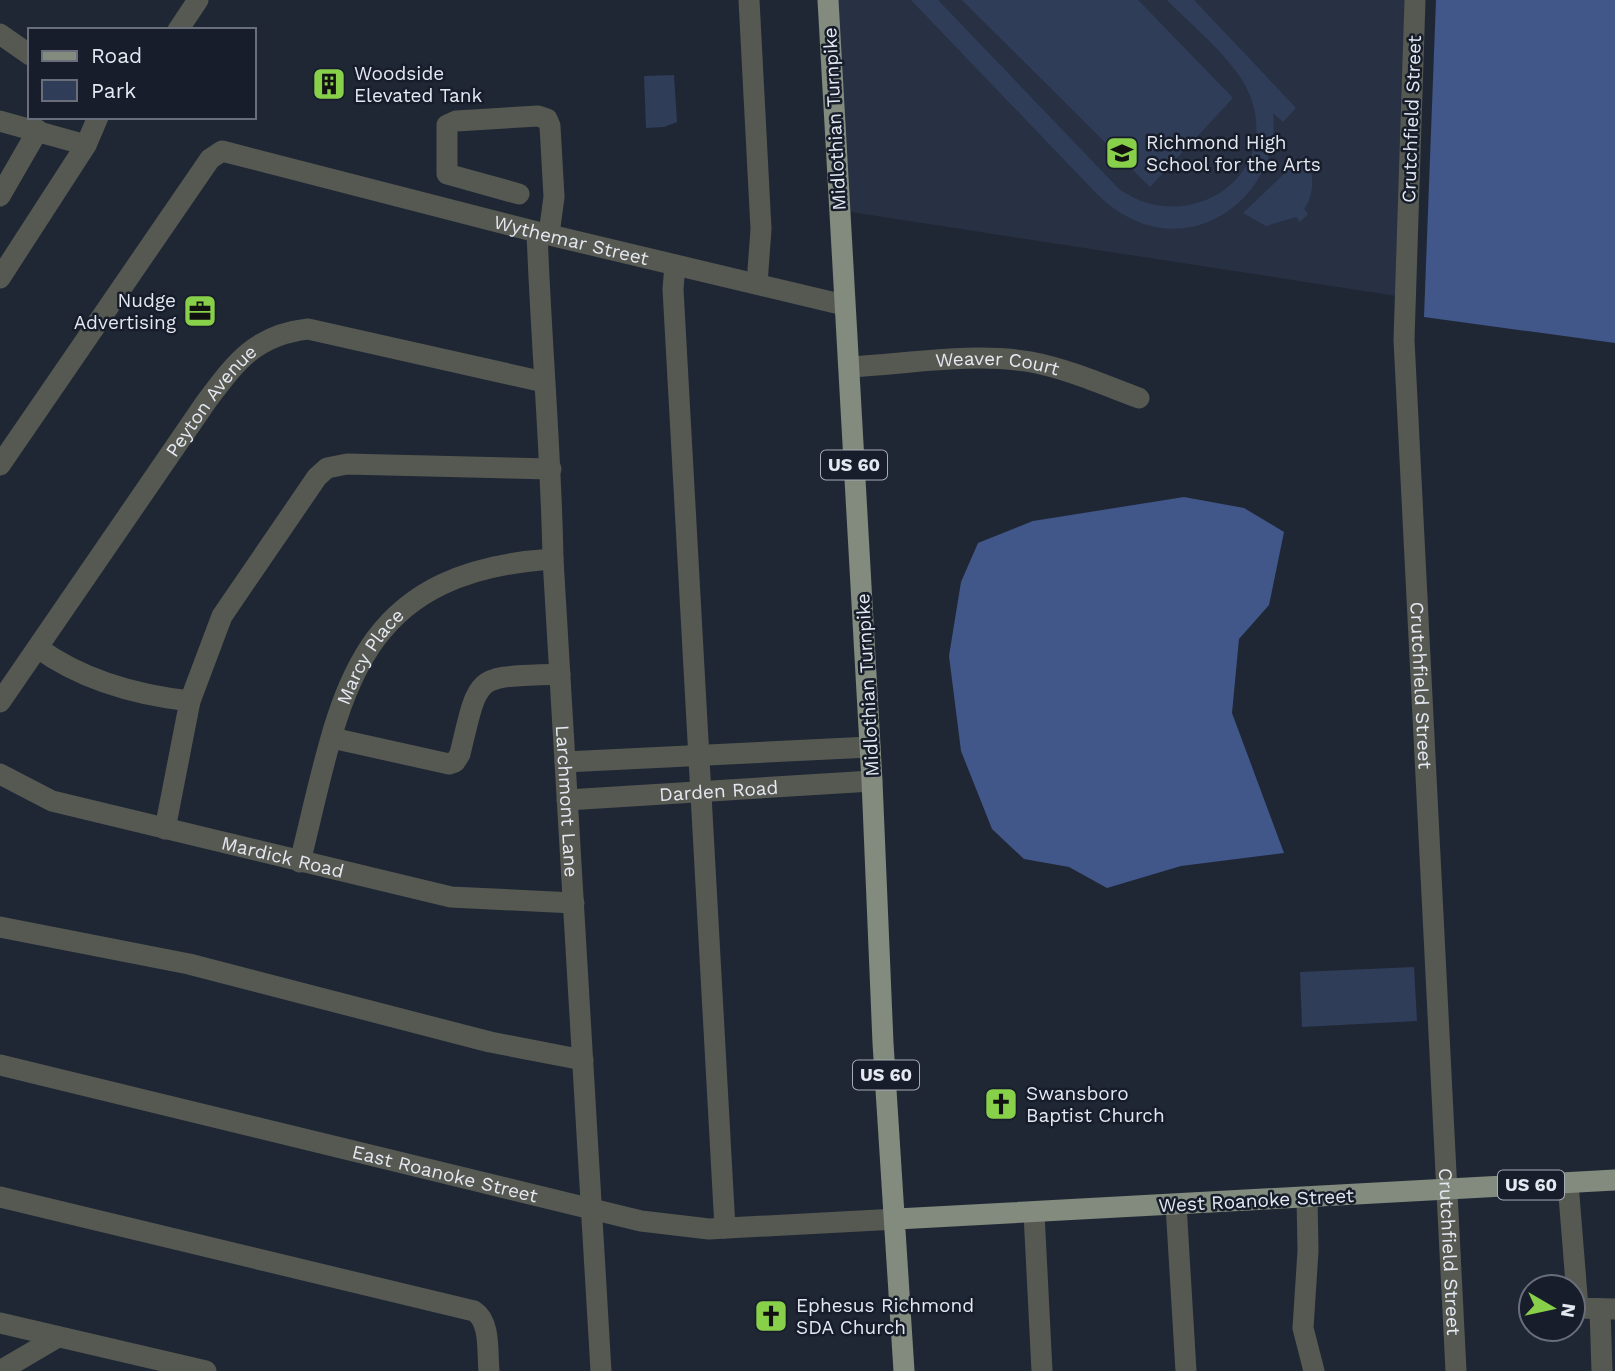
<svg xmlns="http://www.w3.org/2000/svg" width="1615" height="1371" font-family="'Work Sans',sans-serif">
	<rect width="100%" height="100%" fill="#202734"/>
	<path fill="#283143" d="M827 0H1415L1403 297 838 210Z"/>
	<path fill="#303d59" d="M911 0H938L1119 189C1186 237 1280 180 1251 98 1239 63 1193 27 1167 0H1194L1296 108 1283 122 1273 113C1281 180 1219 243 1151 226 1130 221 1111 208 1096 193Z
		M962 0H1138L1233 98 1150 187Z
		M674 75 677 122 664 127 646 128 644 76Z
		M1304 155C1315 170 1315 194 1304 209L1308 214 1300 222 1296 217 1266 226 1243 213Z
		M1414 967 1417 1021 1302 1027 1300 972Z"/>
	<path fill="#415689" d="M1436 0H1615V343L1424 317Z
		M1184 497 1244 508 1284 532 1269 605 1239 639 1232 713 1284 853 1181 866 1107 888 1069 867 1024 859 992 829 961 751 949 656 961 582 978 543 1033 521Z"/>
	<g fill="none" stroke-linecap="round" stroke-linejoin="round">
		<g stroke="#555952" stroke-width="21">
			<path d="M749 0 761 229 757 284"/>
			<path id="s1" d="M1415 0 1404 340 1456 1371"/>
			<path d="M178 30 198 0"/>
			<path d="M0 34 30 55"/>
			<path d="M0 121 86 145"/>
			<path d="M519 194 447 174V125L456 121 538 116 547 119 550 126 554 197 549 234"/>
			<path d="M0 196 38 130"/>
			<path id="s2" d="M537 232C541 341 551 450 553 559L601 1371"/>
			<path d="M675 265 673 289 725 1228"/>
			<path d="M0 278 86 145 98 117"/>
			<path id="s3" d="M849 367C908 364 972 352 1031 362 1068 369 1104 385 1139 398"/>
			<path id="s4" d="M0 465 210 159 222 151 537 232 844 305"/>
			<path d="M38 648C82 680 137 695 190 701"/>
			<path id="s5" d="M0 702 206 402C236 362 255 335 308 329L544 382"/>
			<path d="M332 738 449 764 455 762 460 754C480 670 474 678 560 674"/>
			<path d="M565 762 870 747"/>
			<path id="s6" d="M0 774 52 801 451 897 574 903"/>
			<path id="s7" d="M567 800 872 781"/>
			<path d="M165 829 190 701 222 616 317 477 327 468 347 464 551 469"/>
			<path id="s8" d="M300 862C341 699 349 572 553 559"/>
			<path d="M0 927 189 964 490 1042 583 1060"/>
			<path id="s9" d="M0 1065 641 1221 709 1229 897 1219"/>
			<path d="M1568 1183 1578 1308 1615 1309"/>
			<path d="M0 1197 474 1311C491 1322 487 1352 489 1371"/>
			<path d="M1307 1197 1308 1251 1303 1328 1314 1371"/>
			<path d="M1176 1205 1186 1371"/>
			<path d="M1034 1213 1042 1371"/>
			<path d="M1600 1310 1602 1371"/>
			<path d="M0 1323 206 1371"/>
			<path d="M0 1371 58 1337"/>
		</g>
		<path stroke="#828b7d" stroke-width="21" d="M828 0 872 781 883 1043 904 1371
			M897 1219 1615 1180"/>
	</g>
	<defs>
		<symbol id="building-square" viewBox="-11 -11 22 22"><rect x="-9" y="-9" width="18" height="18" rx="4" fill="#88cf4a" stroke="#171d2a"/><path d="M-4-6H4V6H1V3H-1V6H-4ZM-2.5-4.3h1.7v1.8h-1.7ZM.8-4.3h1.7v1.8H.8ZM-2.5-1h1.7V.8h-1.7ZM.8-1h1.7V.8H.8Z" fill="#111"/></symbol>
		<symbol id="school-square" viewBox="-11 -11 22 22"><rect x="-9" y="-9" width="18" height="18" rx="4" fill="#88cf4a" stroke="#171d2a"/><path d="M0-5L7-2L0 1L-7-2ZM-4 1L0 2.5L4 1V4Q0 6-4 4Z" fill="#111"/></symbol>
		<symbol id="office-square" viewBox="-11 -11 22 22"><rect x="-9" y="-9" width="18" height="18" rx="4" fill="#88cf4a" stroke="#171d2a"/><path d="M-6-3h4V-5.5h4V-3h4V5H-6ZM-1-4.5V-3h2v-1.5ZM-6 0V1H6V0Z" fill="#111"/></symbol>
		<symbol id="church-square" viewBox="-11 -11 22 22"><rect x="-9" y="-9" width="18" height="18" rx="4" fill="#88cf4a" stroke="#171d2a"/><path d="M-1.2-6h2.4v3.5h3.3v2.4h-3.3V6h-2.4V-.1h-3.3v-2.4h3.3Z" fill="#111"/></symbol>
	</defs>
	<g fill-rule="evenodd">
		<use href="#building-square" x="310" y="65" width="38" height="38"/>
		<use href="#school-square" x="1103" y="134" width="38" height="38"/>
		<use href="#office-square" x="181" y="292" width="38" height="38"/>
		<use href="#church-square" x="982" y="1085" width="38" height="38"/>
		<use href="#church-square" x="752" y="1297" width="38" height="38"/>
	</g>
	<g text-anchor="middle" stroke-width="5" stroke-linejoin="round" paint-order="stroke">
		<g fill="#171d2a" stroke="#a6abb5" stroke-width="2">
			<rect x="821" y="450.5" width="66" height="29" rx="5"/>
			<rect x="853" y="1060.5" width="66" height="29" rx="5"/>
			<rect x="1498" y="1170.5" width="66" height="29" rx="5"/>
		</g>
		<g font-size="18" font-weight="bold" fill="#e4e8f1">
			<text x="854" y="471">US 60</text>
			<text x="886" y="1081">US 60</text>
			<text x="1531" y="1191">US 60</text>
		</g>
		<g font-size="19" fill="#e4e8f1" stroke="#171d2a" text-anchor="start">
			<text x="354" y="80">Woodside<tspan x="354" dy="22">Elevated Tank</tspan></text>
			<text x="1146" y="149">Richmond High<tspan x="1146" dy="22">School for the Arts</tspan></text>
			<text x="176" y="307" text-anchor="end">Nudge<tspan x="176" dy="22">Advertising</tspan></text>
			<text x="1026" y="1100">Swansboro<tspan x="1026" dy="22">Baptist Church</tspan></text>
			<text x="796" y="1312">Ephesus Richmond<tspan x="796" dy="22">SDA Church</tspan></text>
		</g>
		<g font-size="19" fill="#e4e8f1" stroke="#171d2a">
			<text transform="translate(834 119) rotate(-93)" y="7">Midlothian Turnpike</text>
			<text transform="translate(1411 119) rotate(-88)" y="7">Crutchfield Street</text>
			<text dy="7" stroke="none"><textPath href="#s4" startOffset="746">Wythemar Street</textPath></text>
			<text dy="7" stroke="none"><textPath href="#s3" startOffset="149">Weaver Court</textPath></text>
			<text dy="7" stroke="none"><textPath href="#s5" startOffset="368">Peyton Avenue</textPath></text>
			<text dy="7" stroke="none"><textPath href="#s8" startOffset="219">Marcy Place</textPath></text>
			<text transform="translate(867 685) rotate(-93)" y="7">Midlothian Turnpike</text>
			<text dy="7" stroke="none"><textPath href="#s1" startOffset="686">Crutchfield Street</textPath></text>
			<text dy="7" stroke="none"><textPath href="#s7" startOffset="152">Darden Road</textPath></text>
			<text dy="7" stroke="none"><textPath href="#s2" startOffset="570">Larchmont Lane</textPath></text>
			<text dy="7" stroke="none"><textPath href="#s6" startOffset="296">Mardick Road</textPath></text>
			<text dy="7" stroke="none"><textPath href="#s9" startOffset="458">East Roanoke Street</textPath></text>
			<text transform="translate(1256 1200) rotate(-3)" y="7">West Roanoke Street</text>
			<text dy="7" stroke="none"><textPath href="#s1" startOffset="1253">Crutchfield Street</textPath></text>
		</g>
	</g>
	<rect x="28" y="28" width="228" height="91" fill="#171d2a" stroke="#696e7a" stroke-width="2"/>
	<rect x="42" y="51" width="35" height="10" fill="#828b7d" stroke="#696e7a" stroke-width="2"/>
	<text x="91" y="63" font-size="21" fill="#e4e8f1">Road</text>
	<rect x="42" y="80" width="35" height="21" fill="#303d59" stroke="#696e7a" stroke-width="2"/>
	<text x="91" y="98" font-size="21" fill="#e4e8f1">Park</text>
	<g transform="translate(1552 1308) rotate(99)"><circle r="33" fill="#171d2a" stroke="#696e7a" stroke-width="2"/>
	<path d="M0-5L12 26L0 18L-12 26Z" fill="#88cf4a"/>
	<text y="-10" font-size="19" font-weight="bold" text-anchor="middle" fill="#e4e8f1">N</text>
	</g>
</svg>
